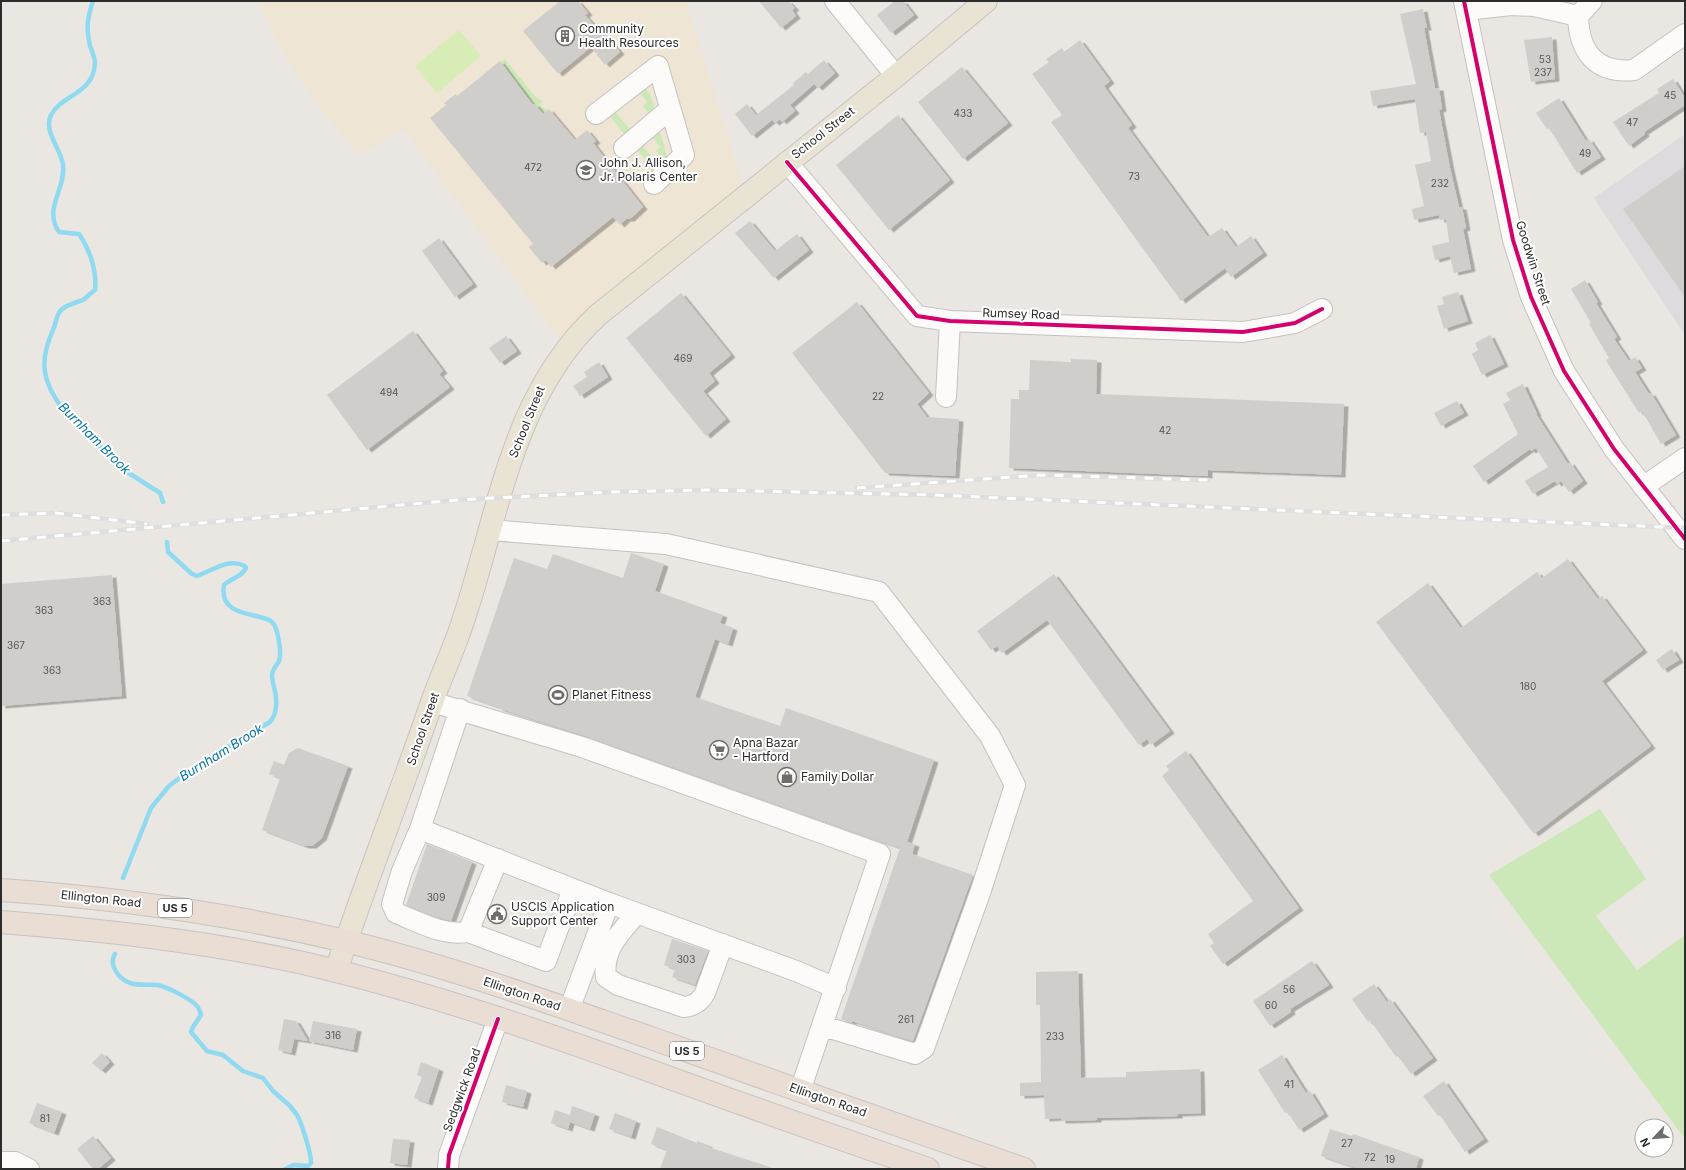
<svg xmlns="http://www.w3.org/2000/svg" width="1686" height="1170" font-family="Inter,sans-serif">
	<defs>
		<filter id="shadow"><feDropShadow dx="4.5" dy="2.5" stdDeviation="0" flood-color="#0004"/></filter>
	</defs>
	<rect width="100%" height="100%" fill="#eae6e1"/>
	<path fill="#dddbdd" d="M1685 134V335L1594 198Z"/>
	<path fill="#eee5d5" d="M256 1H686L742 184 597 302 567 329 559 339 404 129 357 155 301 82Z"/>
	<path fill="#cce8b8" d="M505 59 534 95 543 102 539 105 547 110 543 114 517 85 518 83 501 62Z
		M645 88 650 94 655 110 650 115 643 106 647 102 640 93Z
		M615 112 630 129 631 131 625 135 610 116Z
		M658 132 661 134 667 157 665 160 656 151 660 147 652 137Z
		M642 145 658 164 655 169H653L638 151Z
		M1600 809 1646 879 1596 916 1637 970 1685 935V1139L1489 875Z"/>
	<path fill="#d8ecb5" d="M459 30 481 56 437 93 415 66Z"/>
	<g fill="none" stroke-linecap="round" stroke-linejoin="round">
		<path stroke="#90daf1" stroke-width="4.5" d="M93 1C87 19 86 27 90 46 92 51 95 58 95 63 94 94 61 95 51 115 43 132 61 148 63 165 66 189 43 209 59 232L79 234C90 250 97 271 95 290 91 293 87 297 83 300 75 303 68 304 61 310 56 315 56 324 53 330 39 361 42 381 62 408L121 468 160 493 163 502
			M123 878 151 808 169 786 194 767 270 722C278 713 277 697 274 687 273 683 272 678 272 674 273 669 277 665 279 661 282 654 278 627 272 622 262 612 218 619 224 585 231 578 242 577 246 568L245 566C227 558 214 570 197 576L192 574 168 552 167 542
			M115 954C108 965 119 979 130 983 139 986 149 984 158 985 167 987 191 999 197 1006 199 1008 200 1012 201 1015L193 1027 191 1032 207 1051 223 1055 243 1071 263 1078 273 1091 290 1106 297 1115C301 1121 312 1156 311 1163L308 1166 294 1165 285 1169"/>
	</g>
	<path fill="#d0ceca" filter="url(#shadow)" d="M560 1H578L588 13 585 15 604 37 606 35 620 52 605 65 591 47 558 74 523 31Z
		M759 1H788L795 8 792 10 796 16 781 28Z
		M895 1H903L914 15 891 33 877 15Z
		M1423 9 1427 28H1424L1435 88H1439L1442 109 1439 110 1450 168 1459 207H1462L1466 228 1463 229 1471 269 1454 273 1450 256 1435 260 1432 246 1449 242 1446 219 1440 220 1439 215 1414 220 1412 209 1424 206 1415 165 1431 161 1426 132 1420 133 1415 99 1373 106 1370 91 1416 84 1400 14Z
		M1552 37 1555 79 1531 82 1524 40Z
		M1080 40 1110 81 1104 86 1132 125 1128 128 1208 237 1222 228 1236 247 1251 236 1263 253 1231 277 1225 268 1181 301 1051 122 1062 115 1032 74 1049 62 1046 59 1062 48 1064 52Z
		M824 60 835 73 818 88 814 84 790 105 795 111 782 122 780 119 775 123 772 120 752 136 735 114 747 104 756 115 794 85 793 83 806 72 808 74Z
		M500 61 533 105 535 104 543 114 549 109 575 140 587 130 596 141 593 143 643 207 630 219H626L620 225 613 217 551 267 546 260 542 263 529 247 533 244 430 118 446 105 444 103 456 94 457 96Z
		M962 67 1008 123 963 159 918 102Z
		M1673 79 1685 98V105L1644 132 1645 134 1629 146 1613 122 1659 93 1657 89Z
		M1559 98 1586 141 1589 139 1601 157 1577 173 1549 128 1547 129 1536 113Z
		M898 115 950 180 889 230 836 165Z
		M1685 166V297L1623 209Z
		M750 221 775 251 797 234 809 250 774 278 735 233Z
		M439 238 473 284 455 297 422 251Z
		M1585 280 1598 302 1596 303 1617 337 1614 339 1629 361 1635 357 1642 368 1635 372 1649 394 1651 393 1676 435 1661 444 1642 411 1639 413 1610 367 1606 360 1609 358 1589 324 1591 323 1571 289Z
		M1458 292 1468 321 1444 329 1437 306 1444 304 1442 297Z
		M681 293 731 355 709 373 715 381 703 391 726 419 706 436 626 338Z
		M857 302 929 393 917 404 927 417 959 419 955 476 885 473 792 353Z
		M413 331 443 371 439 374 450 387 367 450 327 395Z
		M1490 335 1504 364 1482 375 1472 354 1478 350 1475 343Z
		M506 336 517 351 500 363 489 348Z
		M1071 359 1097 360 1096 394 1344 404 1341 475 1208 470V476L1009 468 1011 399H1019V390H1029L1030 360 1071 362Z
		M599 362 608 377 580 396 573 386 587 377 584 372Z
		M1523 384 1537 414H1536L1568 464 1570 462 1583 481 1569 492 1561 481 1557 484 1555 481 1533 494 1525 481 1548 467 1536 448 1531 451 1530 449 1484 482 1473 466 1518 434 1503 404 1510 400 1506 393Z
		M1457 401 1464 413 1441 426 1434 413Z
		M631 553 664 564 655 591 723 615 720 623 733 628 728 644 715 639 695 697 780 726 786 708 934 760 907 842 915 844 912 854 973 875 913 1041 852 1021V1023L841 1019 900 848 586 736 498 708V707L467 696 514 558 547 569 553 554 623 578Z
		M1568 559 1598 599 1602 596 1643 650 1602 681 1651 746 1534 834 1376 622 1428 583 1461 628 1537 572 1542 578Z
		M1054 574 1170 731 1151 745 1147 739 1139 745 1047 620 1002 653 997 646 991 650 977 631Z
		M112 575 122 696 1 706V584Z
		M1672 649 1679 660 1663 670 1656 660Z
		M298 748 348 766 322 838 312 846H305L262 830 280 778 269 774 274 761 284 765 289 753Z
		M1186 751 1299 908 1223 964 1210 946 1214 943 1208 934 1253 901 1162 776 1169 770 1166 766Z
		M427 844 472 862 451 921 435 916 406 905Z
		M672 939 708 951 695 985 672 977 675 969 664 965Z
		M1312 961 1329 985 1290 1009 1291 1012 1270 1026 1253 1001Z
		M1078 971 1081 1078 1126 1077V1072L1200 1069 1201 1113 1178 1114V1116L1097 1118V1120L1061 1121V1118L1045 1119 1044 1095 1020 1096V1083L1041 1082 1040 1005H1036V972Z
		M1374 984 1387 1002 1390 999 1433 1058 1411 1074 1398 1056 1396 1057 1370 1020 1368 1022 1352 999Z
		M284 1019 296 1021 308 1041 294 1039 291 1053 278 1050Z
		M313 1021 357 1029 353 1050 309 1041Z
		M102 1053 110 1062 101 1071 92 1063Z
		M1282 1055 1306 1093 1310 1091 1324 1114 1299 1130 1288 1112 1285 1113 1258 1070Z
		M421 1062 439 1069 428 1103 414 1098 422 1077 417 1075Z
		M1444 1081 1484 1139 1465 1152 1440 1115 1438 1116 1423 1096Z
		M506 1085 527 1091 523 1107 502 1102Z
		M37 1103 62 1112 54 1133 29 1123Z
		M572 1106 595 1114 590 1129 570 1122 568 1129 551 1123 555 1110 570 1115Z
		M615 1113 636 1121 631 1137 609 1129Z
		M657 1127 697 1143V1141L708 1145V1147L770 1167 769 1169H660L667 1150 651 1144Z
		M1330 1129 1352 1136 1353 1134 1419 1157 1416 1169H1359L1321 1156Z
		M93 1136 111 1158 98 1169H93L77 1149Z
		M393 1139 410 1140 407 1165 390 1163Z"/>
	<g fill="none" stroke-linecap="round" stroke-linejoin="round">
		<defs>
			<path id="minor" d="M835 1 896 76
				M1464 1 1513 240 1531 297 1564 371 1614 449 1685 539
				M1592 1 1578 16C1579 51 1595 74 1634 70L1685 34
				M1466 10 1511 5 1534 6 1578 16
				M596 114 658 66 684 155 654 184
				M624 148 670 109
				M787 162 917 316 950 321 1243 332 1295 323 1322 309
				M946 397 950 321
				M1643 487 1685 458
				M490 530 666 544 879 592 990 736 1015 785 980 893 924 1048 915 1054 823 1026
				M432 702 582 747 880 854 800 1091
				M460 709 420 829 609 903
				M420 829 402 871 392 904 396 913C419 922 442 936 468 932
				M498 859 468 932 546 961 573 889
				M637 913C620 933 602 950 606 977L618 985 684 1007C694 1006 700 1002 705 993L723 944
				M569 1010 609 903 796 971 836 988
				M1 1162H15L29 1169
				M448 1169 449 1155 498 1019"/>
			<path id="major" d="M336 971C366 881 401 792 432 702 442 674 455 647 464 618 499 513 512 394 598 315L896 76 986 1"/>
			<path id="highway" d="M1 890C117 898 232 914 345 941 449 966 550 1003 651 1038 775 1082 900 1126 1024 1169
				M1 922C103 930 203 941 303 963 437 994 566 1040 695 1087 772 1115 850 1142 928 1169"/>
		</defs>
		<use href="#minor" stroke="#c3c2c2" stroke-width="22"/>
		<use href="#major" stroke="#c6c4c2" stroke-width="24"/>
		<use href="#highway" stroke="#c6c4c2" stroke-width="24"/>
		<use href="#minor" stroke="#fcfbfa" stroke-width="20"/>
		<use href="#major" stroke="#e8e3d3" stroke-width="22"/>
		<use href="#highway" stroke="#e9ddd4" stroke-width="22"/>
		<defs>
			<path id="rail" d="M857 488 1040 475 1208 480
				M1 515 56 513 147 524
				M1 541 457 500 612 492 707 490 934 495 1685 528"/>
		</defs>
		<use href="#rail" stroke="#dededf" stroke-width="4.5"/>
		<use href="#rail" stroke="#fff" stroke-width="3" stroke-dasharray="9" stroke-linecap="butt"/>
		<defs>
			<path id="cycleway" d="M1464 1 1513 240 1531 297 1564 371 1614 449 1685 539
				M787 162 917 316 950 321 1243 332 1295 323 1322 309
				M448 1169 449 1155 498 1019"/>
		</defs>
		<use href="#cycleway" stroke="#fff" stroke-width="6"/>
		<use href="#cycleway" stroke="#d6006c" stroke-width="4"/>
	</g>
	<defs>
		<symbol id="building-ring" viewBox="-11 -11 22 22"><circle r="9.5" fill="#fff" stroke="#6e6d6b" stroke-width="1.5"/><path d="M-4-6H4V6H1V3H-1V6H-4ZM-2.5-4.3h1.7v1.8h-1.7ZM.8-4.3h1.7v1.8H.8ZM-2.5-1h1.7V.8h-1.7ZM.8-1h1.7V.8H.8Z" fill="#6e6d6b"/></symbol>
		<symbol id="school-ring" viewBox="-11 -11 22 22"><circle r="9.5" fill="#fff" stroke="#6e6d6b" stroke-width="1.5"/><path d="M0-5L7-2L0 1L-7-2ZM-4 1L0 2.5L4 1V4Q0 6-4 4Z" fill="#6e6d6b"/></symbol>
		<symbol id="stadium-ring" viewBox="-11 -11 22 22"><circle r="9.5" fill="#fff" stroke="#6e6d6b" stroke-width="1.5"/><path d="M0-5a6.5 5 0 1 0 0 10a6.5 5 0 1 0 0-10ZM-3.5-1.8h7v3.6h-7Z" fill="#6e6d6b"/></symbol>
		<symbol id="supermarket-ring" viewBox="-11 -11 22 22"><circle r="9.5" fill="#fff" stroke="#6e6d6b" stroke-width="1.5"/><path d="M-6-5.5h2.5l.6 2H6L4.5 2H-2.5L-4.4-4H-6ZM-1.5 3.2a1.3 1.3 0 1 0 .1 0ZM3 3.2a1.3 1.3 0 1 0 .1 0Z" fill="#6e6d6b"/></symbol>
		<symbol id="shop-ring" viewBox="-11 -11 22 22"><circle r="9.5" fill="#fff" stroke="#6e6d6b" stroke-width="1.5"/><path d="M-5-2.5h2.3a2.7 3.5 0 0 1 5.4 0H5L5.5 6h-11ZM-1.5-2.5h3a1.5 2.3 0 0 0-3 0Z" fill="#6e6d6b"/></symbol>
		<symbol id="civic-ring" viewBox="-11 -11 22 22"><circle r="9.5" fill="#fff" stroke="#6e6d6b" stroke-width="1.5"/><path d="M-.6-6.5H3V-4.5H.6V-3L4-1V1h2V6H-6V1h2V-1L-.6-3ZM-1.2 2.5V6h2.4V2.5Z" fill="#6e6d6b"/></symbol>
	</defs>
	<g fill-rule="evenodd">
		<use href="#building-ring" x="554" y="25" width="22" height="22"/>
		<use href="#school-ring" x="575" y="159" width="22" height="22"/>
		<use href="#stadium-ring" x="547" y="684" width="22" height="22"/>
		<use href="#supermarket-ring" x="708" y="739" width="22" height="22"/>
		<use href="#shop-ring" x="776" y="766" width="22" height="22"/>
		<use href="#civic-ring" x="486" y="903" width="22" height="22"/>
	</g>
	<g text-anchor="middle" stroke-width="4" stroke-linejoin="round" paint-order="stroke">
		<g font-size="10" fill="#565554">
			<text x="1545" y="63">53</text>
			<text x="1543" y="76">237</text>
			<text x="1670" y="99">45</text>
			<text x="963" y="117">433</text>
			<text x="1632" y="126">47</text>
			<text x="1585" y="157">49</text>
			<text x="533" y="171">472</text>
			<text x="1134" y="180">73</text>
			<text x="1440" y="187">232</text>
			<text x="683" y="362">469</text>
			<text x="389" y="396">494</text>
			<text x="878" y="400">22</text>
			<text x="1165" y="434">42</text>
			<text x="102" y="605">363</text>
			<text x="44" y="614">363</text>
			<text x="16" y="649">367</text>
			<text x="52" y="674">363</text>
			<text x="1528" y="690">180</text>
			<text x="436" y="901">309</text>
			<text x="686" y="963">303</text>
			<text x="1289" y="993">56</text>
			<text x="1271" y="1009">60</text>
			<text x="906" y="1023">261</text>
			<text x="333" y="1039">316</text>
			<text x="1055" y="1040">233</text>
			<text x="1289" y="1088">41</text>
			<text x="45" y="1122">81</text>
			<text x="1347" y="1147">27</text>
			<text x="1370" y="1161">72</text>
			<text x="1390" y="1163">19</text>
		</g>
		<g fill="#fff" stroke="#6b6b6b" stroke-width="1">
			<rect x="158" y="899" width="34" height="18" rx="3"/>
			<rect x="670" y="1042" width="34" height="18" rx="3"/>
		</g>
		<g font-size="11" font-weight="bold" fill="#2c2c2c">
			<text x="175" y="912">US 5</text>
			<text x="687" y="1055">US 5</text>
		</g>
		<g font-size="12" fill="#2c2c2c" stroke="#fff" text-anchor="start">
			<text x="579" y="33">Community<tspan x="579" dy="14">Health Resources</tspan></text>
			<text x="600" y="167">John J. Allison,<tspan x="600" dy="14">Jr. Polaris Center</tspan></text>
			<text x="572" y="699">Planet Fitness</text>
			<text x="733" y="747">Apna Bazar<tspan x="733" dy="14">- Hartford</tspan></text>
			<text x="801" y="781">Family Dollar</text>
			<text x="511" y="911">USCIS Application<tspan x="511" dy="14">Support Center</tspan></text>
		</g>
		<g font-size="12" fill="#2c2c2c" stroke="#fff">
			<text transform="translate(823 133) rotate(-38)" y="4">School Street</text>
			<text transform="translate(1533 263) rotate(72)" y="4">Goodwin Street</text>
			<text transform="translate(1021 314) rotate(2)" y="4">Rumsey Road</text>
			<text transform="translate(527 422) rotate(-68)" y="4">School Street</text>
			<text transform="translate(423 729) rotate(-71)" y="4">School Street</text>
			<text transform="translate(101 899) rotate(6)" y="4">Ellington Road</text>
			<text transform="translate(522 994) rotate(19)" y="4">Ellington Road</text>
			<text transform="translate(462 1090) rotate(-70)" y="4">Sedgwick Road</text>
			<text transform="translate(828 1100) rotate(19)" y="4">Ellington Road</text>
		</g>
		<g font-size="13" font-style="italic" fill="#0373a8" stroke="#fff">
			<text transform="translate(95 438) rotate(45)" y="5">Burnham Brook</text>
			<text transform="translate(221 752) rotate(-32)" y="5">Burnham Brook</text>
		</g>
	</g>
	<rect width="1686" height="1170" fill="none" stroke="#2c2c2c" stroke-width="4"/>
	<g transform="translate(1654 1138) rotate(244)"><circle r="19" fill="#ffffff" stroke="#ababab"/>
	<path d="M0-3L7 15L0 10L-7 15Z" fill="#6e6d6b"/>
	<text y="-6" font-size="11" font-weight="bold" text-anchor="middle" fill="#2c2c2c">N</text>
	</g>
</svg>
